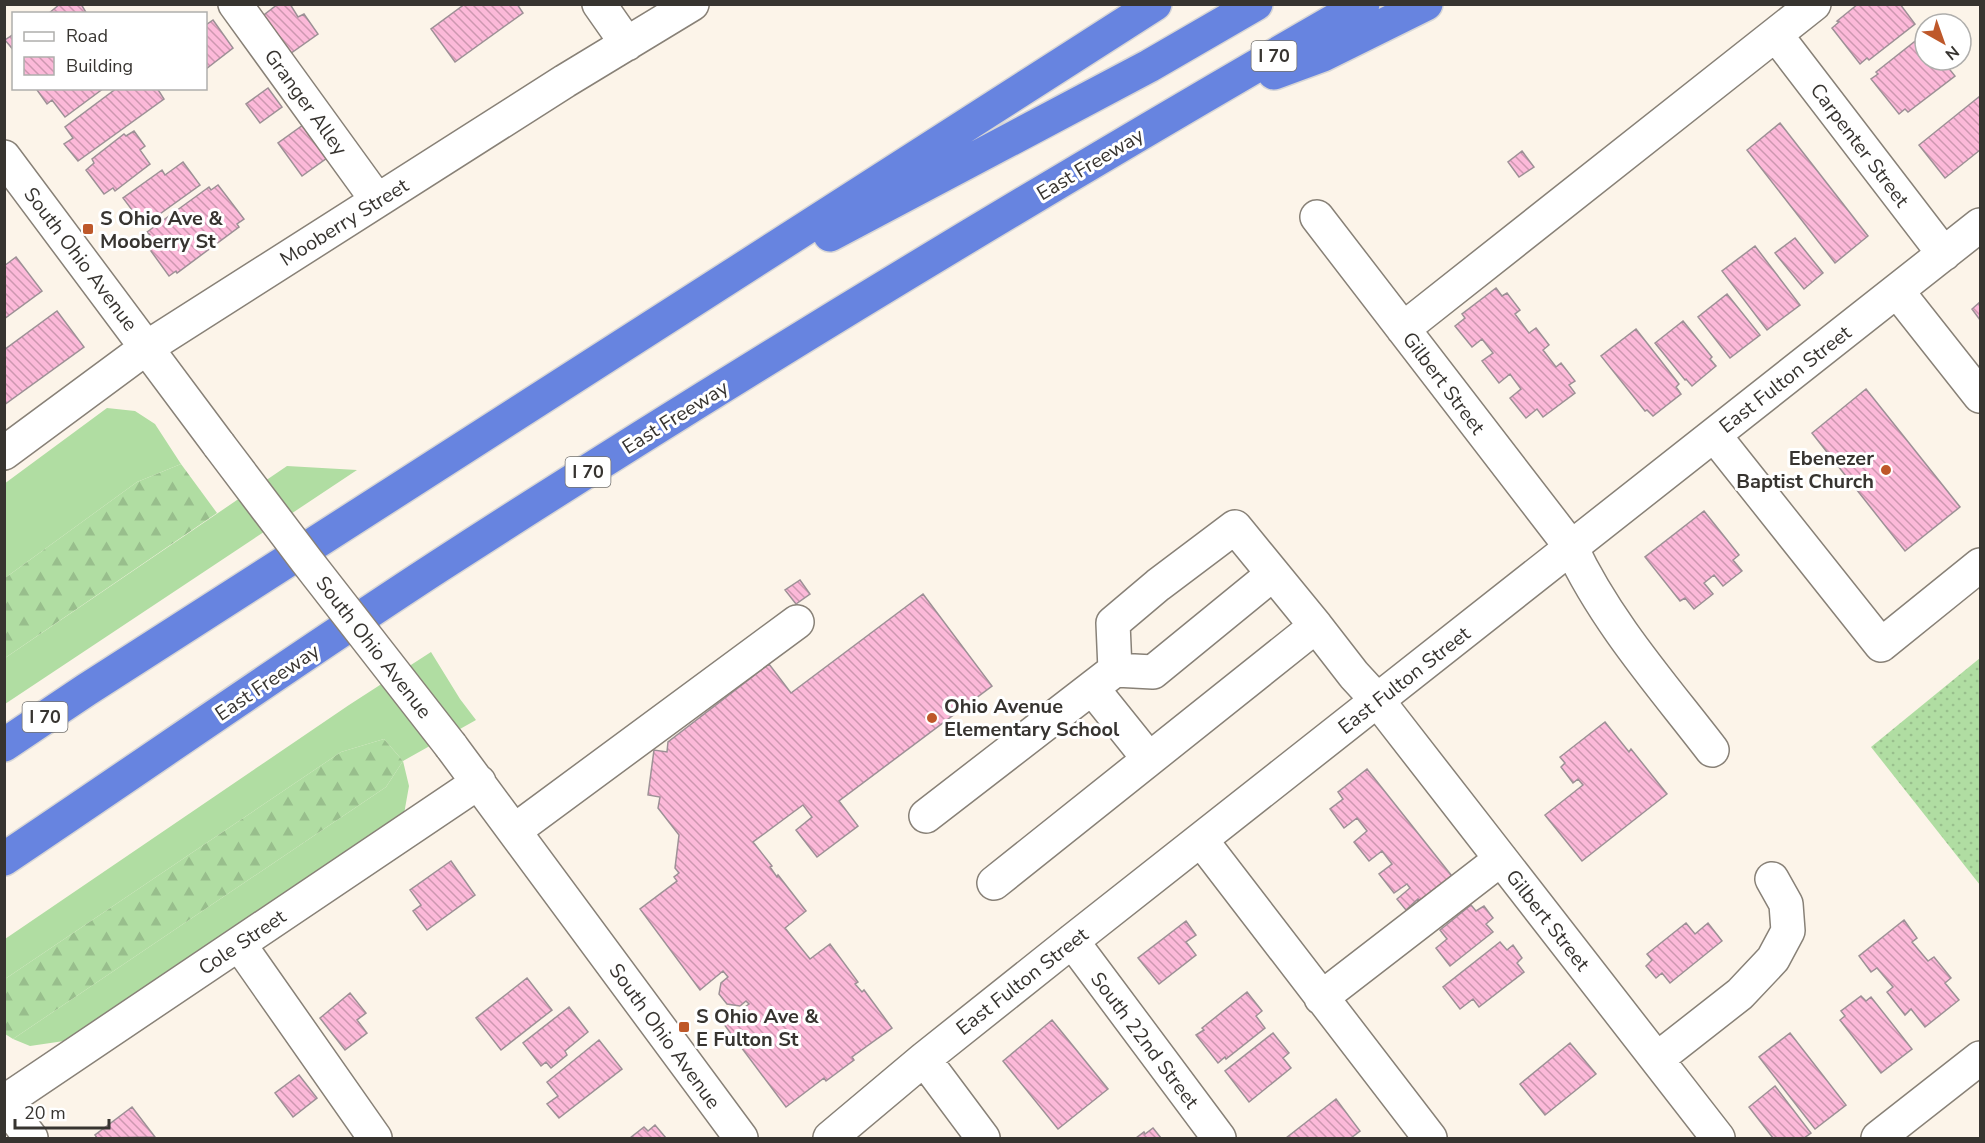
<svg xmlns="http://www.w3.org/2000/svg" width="1985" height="1143" font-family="'Nunito Sans',sans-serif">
	<defs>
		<pattern id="forest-firs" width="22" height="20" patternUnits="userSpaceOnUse" patternTransform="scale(1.5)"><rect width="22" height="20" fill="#b0dda2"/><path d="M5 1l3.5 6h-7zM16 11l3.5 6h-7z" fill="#98be8c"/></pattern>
		<pattern id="garden-dots" width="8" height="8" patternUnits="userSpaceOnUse" patternTransform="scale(1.5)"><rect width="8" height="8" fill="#b0dda2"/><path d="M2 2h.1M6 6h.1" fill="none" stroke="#98be8c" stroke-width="1.8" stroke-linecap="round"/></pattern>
		<pattern id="building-back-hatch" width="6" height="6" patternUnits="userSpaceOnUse" patternTransform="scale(1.5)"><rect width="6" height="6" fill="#fcb9d9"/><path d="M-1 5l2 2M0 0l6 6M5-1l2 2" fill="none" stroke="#cd97b0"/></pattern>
	</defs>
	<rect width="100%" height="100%" fill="#fcf4e9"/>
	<path fill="#b0dda2" d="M107 408 135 411 155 424 181 464 137 482 5 578 4 484Z
		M287 466 357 470 5 704V658Z
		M431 652 460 699 476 720 403 761 409 786 404 814 64 1041 30 1046 13 1039 386 787 403 761 384 739 341 752 5 979V939L349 705Z"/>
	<path fill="url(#forest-firs)" d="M181 464 217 513 5 658V578L137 482Z
		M384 739 403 761 386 787 13 1039 5 1034V979L341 752Z"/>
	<path fill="url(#garden-dots)" d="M1980 658V885L1871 747Z"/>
	<path fill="url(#building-back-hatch)" stroke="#9d9096" stroke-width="1.5" d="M60 4H81L87 14H48Z
		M278 4H290L298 17 304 14 318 34 287 56 260 18Z
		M465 4H517L523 13 455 62 431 29Z
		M1858 4H1900L1915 24 1869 60 1867 58 1860 64 1832 28 1839 22 1837 21Z
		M213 20 233 48 206 69V25Z
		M14 34V51L5 40Z
		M1923 35 1925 39V60H1942L1955 76 1908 112 1905 109 1899 114 1871 79 1878 74 1876 72Z
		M38 88H104L65 117 52 100 47 104 37 90Z
		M117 88H157L164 99 78 161 64 144 73 138 65 127Z
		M268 88 282 107 260 123 246 104Z
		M1980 96V150L1945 178 1919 145Z
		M1780 123 1868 236 1835 263 1747 150Z
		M303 125 327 158 302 176 278 143Z
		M134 131 145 146 140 150 150 164 115 191 113 188 104 194 86 170 94 163 92 159 124 134 126 136Z
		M1522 151 1534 167 1519 177 1508 162Z
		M183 162 200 185 150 221 144 213 138 218 123 198 162 170 165 175Z
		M218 185 244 219 237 224 239 227 177 273 176 271 169 276 143 240 150 235 147 232 209 187 211 190Z
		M1795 238 1823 273 1804 289 1775 253Z
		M1755 246 1800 305 1767 330 1722 271Z
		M16 257 42 291 4 319V266Z
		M1496 288 1502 296 1507 293 1520 310 1515 314 1529 333 1536 328 1549 345 1543 350 1556 367 1561 363 1575 381 1569 385 1575 393 1543 417 1537 409 1526 418 1510 398 1521 389 1510 374 1499 383 1482 361 1493 353 1482 339 1472 347 1455 326 1465 318 1462 314Z
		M1727 294 1760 335 1730 358 1698 317Z
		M1980 302V320L1972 309Z
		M57 311 84 347 4 405V350Z
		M1683 321 1712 357 1710 359 1716 366 1692 386 1686 379 1685 380 1655 343Z
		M1636 329 1679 384 1676 387 1681 394 1653 416 1647 410 1645 411 1601 356Z
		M1866 389 1960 507 1905 551 1812 433Z
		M1704 511 1739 555 1733 560 1742 571 1723 586 1714 575 1704 583 1713 594 1694 609 1685 598 1680 601 1645 557Z
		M800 580 810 594 796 604 785 590Z
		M923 594 992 686 839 801 858 826 817 857 796 830 812 817 803 805 753 842 772 866 770 867 777 877 778 875 806 911 785 928 810 959 830 944 858 982 855 984 862 992 864 990 892 1028 852 1057 854 1060 826 1081 824 1078 786 1107 723 1023 749 1004 746 1001 740 1006 727 1004 719 994 721 983 728 977 723 971 700 990 640 909 677 881 674 877 679 873 675 868 679 835 658 808 660 797 648 795 654 750 667 752 668 742 769 664 791 693Z
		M1605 722 1629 752 1631 749 1667 794 1582 861 1545 815 1583 785 1578 779 1573 783 1561 767 1565 763 1560 757Z
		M1367 769 1455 880 1423 906 1418 899 1406 910 1397 899 1410 888 1407 884 1394 893 1379 874 1392 864 1382 851 1369 861 1354 842 1367 831 1357 818 1344 828 1330 809 1343 799 1338 792Z
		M451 861 475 895 427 930 413 911 421 905 410 890Z
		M1471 905 1476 911 1484 906 1493 918 1486 924 1493 932 1450 966 1436 948 1447 939 1440 930Z
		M1904 920 1917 938 1912 942 1928 961 1934 957 1951 978 1945 983 1959 1000 1925 1027 1911 1009 1905 1015 1887 992 1893 987 1877 968 1871 972 1859 956Z
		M1186 921 1196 935 1186 942 1196 955 1159 984 1138 958Z
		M1686 923 1695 934 1708 923 1722 941 1670 983 1662 973 1656 978 1646 966 1652 960 1647 954Z
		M1500 942 1507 950 1513 945 1522 958 1517 963 1524 972 1479 1007 1473 999 1460 1009 1443 987Z
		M527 978 552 1010 501 1050 476 1018Z
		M1247 992 1262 1011 1256 1016 1265 1028 1226 1059 1225 1057 1218 1063 1196 1035 1204 1030 1202 1028Z
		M350 993 366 1013 357 1020 367 1033 345 1050 320 1018Z
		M1861 996 1866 1001 1871 997 1912 1049 1881 1073 1840 1020 1845 1016 1841 1011Z
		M569 1007 588 1032 565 1051 567 1055 551 1068 546 1062 541 1066 523 1043Z
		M1052 1020 1108 1089 1058 1129 1003 1061Z
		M1273 1033 1289 1053 1283 1058 1291 1068 1249 1102 1225 1071Z
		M1790 1033 1846 1105 1815 1129 1759 1057Z
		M599 1040 622 1069 559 1118 547 1104 558 1096 547 1082Z
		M1570 1043 1596 1074 1545 1115 1520 1084Z
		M299 1075 317 1098 293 1117 275 1093Z
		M1775 1086 1811 1133 1804 1138H1773L1749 1107Z
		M1336 1099 1360 1131 1351 1138H1286Z
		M132 1107 155 1137 97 1138 95 1135Z
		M655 1125 666 1138H630L644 1127 648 1131Z
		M1153 1128 1161 1138H1136L1144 1132 1145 1134Z"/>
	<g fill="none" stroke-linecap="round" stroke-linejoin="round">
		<defs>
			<path id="minor" d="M235 4 377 200
				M599 4 627 44
				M1776 35 1944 254
				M4 157 219 445
				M1317 217 1571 547C1606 622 1662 685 1712 750
				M1897 291 1980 396
				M1403 329 1814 4
				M1714 435 1881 645 1980 565
				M4 453 146 348 565 81 692 4
				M1273 574 1153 672 1115 670 1113 623 1158 585 1235 527 1316 626
				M1092 688 1149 759
				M451 746 741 1138
				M926 816 1115 670
				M514 831 797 622
				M1201 840 1430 1138
				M994 883 1316 626 1354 675 1378 701 1718 1138
				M1072 941 1219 1138
				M239 944 375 1138
				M1321 998 1501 859
				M924 1059 983 1138
				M1657 1059 1740 994 1773 959 1788 931 1786 904 1772 879
				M4 1102 479 782
				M4 1103 31 1138
				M830 1138 924 1059 1072 941 1980 225
				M1878 1138 1980 1058"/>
			<path id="highway" d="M1274 73 1323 55 1426 4
				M830 235 1149 66 1256 4
				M4 745 86 690 1155 4
				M4 859C150 761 293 661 439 566 742 370 1051 184 1363 4"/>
		</defs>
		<use href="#minor" stroke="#888177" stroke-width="36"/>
		<use href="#highway" stroke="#d7d6d6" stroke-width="36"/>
		<use href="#minor" stroke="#fff" stroke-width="33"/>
		<use href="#highway" stroke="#6784e0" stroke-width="33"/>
		<defs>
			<path id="minor-bridge" d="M219 445 306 560 451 746"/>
		</defs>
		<use href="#minor-bridge" stroke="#888177" stroke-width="36" stroke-linecap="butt"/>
		<use href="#minor-bridge" stroke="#fff" stroke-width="33"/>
	</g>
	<g fill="#be582a" stroke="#fff" stroke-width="2">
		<rect x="82" y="223" width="12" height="12" rx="3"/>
		<circle cx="1886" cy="470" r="6"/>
		<circle cx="932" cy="718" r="6"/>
		<rect x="678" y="1021" width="12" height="12" rx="3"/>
	</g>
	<g text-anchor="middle" stroke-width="6" stroke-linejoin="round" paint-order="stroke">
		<g fill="#fff" stroke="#73716e" stroke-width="1.5">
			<rect x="1251.5" y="41" width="45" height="30" rx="4.5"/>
			<rect x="565.5" y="457" width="45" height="30" rx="4.5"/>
			<rect x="22.5" y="702" width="45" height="30" rx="4.5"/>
		</g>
		<g font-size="18" font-weight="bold" fill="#373430">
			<text x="1274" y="62">I 70</text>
			<text x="588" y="478">I 70</text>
			<text x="45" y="723">I 70</text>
		</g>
		<g font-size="20" fill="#373430" stroke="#fff">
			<text transform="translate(306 102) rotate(54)" y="7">Granger Alley</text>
			<text transform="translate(1860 145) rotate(53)" y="7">Carpenter Street</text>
			<text transform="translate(1090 164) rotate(-31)" y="7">East Freeway</text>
			<text transform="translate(344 222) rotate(-32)" y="7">Mooberry Street</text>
			<text transform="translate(81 259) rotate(53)" y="7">South Ohio Avenue</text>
			<text transform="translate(1785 379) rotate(-38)" y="7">East Fulton Street</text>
			<text transform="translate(1444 383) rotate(53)" y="7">Gilbert Street</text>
			<text transform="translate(675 417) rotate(-32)" y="7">East Freeway</text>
			<text transform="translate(374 647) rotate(52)" y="7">South Ohio Avenue</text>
			<text transform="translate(1404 680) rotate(-38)" y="7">East Fulton Street</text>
			<text transform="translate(267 682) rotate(-34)" y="7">East Freeway</text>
			<text transform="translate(1548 920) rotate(52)" y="7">Gilbert Street</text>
			<text transform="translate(242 942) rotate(-34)" y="7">Cole Street</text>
			<text transform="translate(1022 981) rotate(-38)" y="7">East Fulton Street</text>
			<text transform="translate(665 1036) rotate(54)" y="7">South Ohio Avenue</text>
			<text transform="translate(1145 1040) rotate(53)" y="7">South 22nd Street</text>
		</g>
		<g font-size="20" font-weight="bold" fill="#373430" stroke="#fff" text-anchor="start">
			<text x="100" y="225">S Ohio Ave &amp;<tspan x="100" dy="23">Mooberry St</tspan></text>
			<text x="1874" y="465" text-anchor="end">Ebenezer<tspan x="1874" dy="23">Baptist Church</tspan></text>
			<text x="944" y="713">Ohio Avenue<tspan x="944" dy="23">Elementary School</tspan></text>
			<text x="696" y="1023">S Ohio Ave &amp;<tspan x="696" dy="23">E Fulton St</tspan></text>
		</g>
	</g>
	<rect width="1985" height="1143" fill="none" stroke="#373430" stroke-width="12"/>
	<rect x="12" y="12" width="195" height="78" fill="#ffffff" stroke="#afaeac" stroke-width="1.5"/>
	<rect x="24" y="32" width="30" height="9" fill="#ffffff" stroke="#afaeac" stroke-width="1.5"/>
	<text x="66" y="42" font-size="18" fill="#373430">Road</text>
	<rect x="24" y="57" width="30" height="18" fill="url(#building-back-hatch)" stroke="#afaeac" stroke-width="1.5"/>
	<text x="66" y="72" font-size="18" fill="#373430">Building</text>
	<g transform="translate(1943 42) rotate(140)"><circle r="28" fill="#ffffff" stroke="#afaeac" stroke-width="1.5"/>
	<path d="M0-4.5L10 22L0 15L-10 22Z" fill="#be582a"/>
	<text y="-9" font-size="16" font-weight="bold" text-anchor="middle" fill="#373430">N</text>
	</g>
	<path d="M15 1119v9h94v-9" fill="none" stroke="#373430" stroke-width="3"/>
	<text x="24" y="1119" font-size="18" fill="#373430" stroke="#ffffff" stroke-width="4.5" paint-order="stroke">20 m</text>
</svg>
